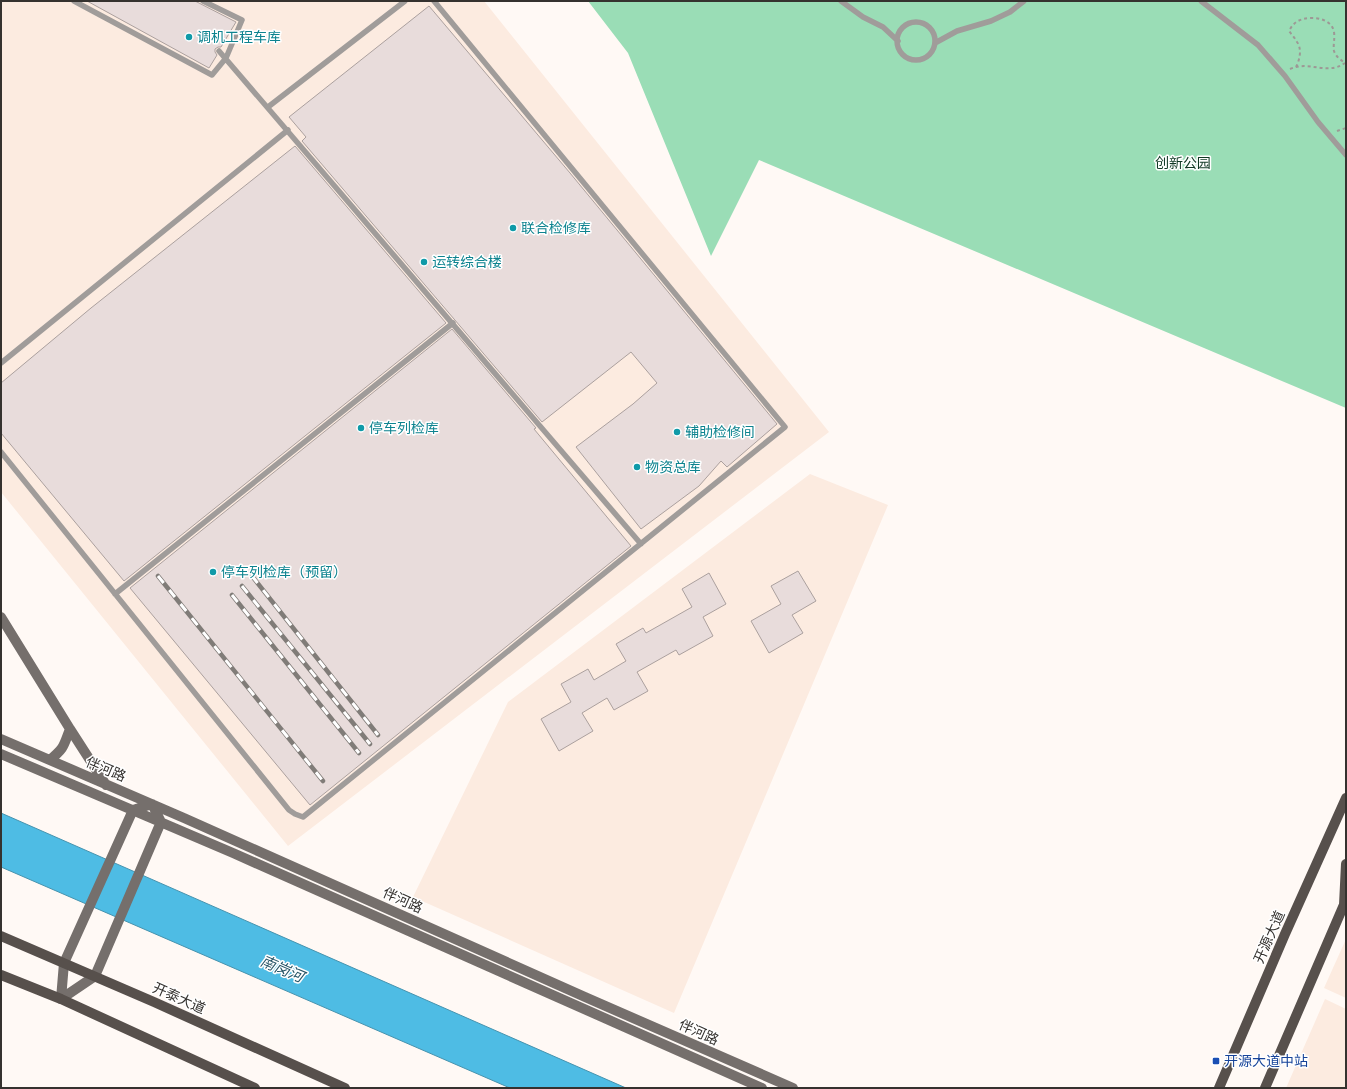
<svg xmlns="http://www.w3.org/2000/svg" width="1347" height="1089" font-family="'Nunito Sans','Noto Sans SC',sans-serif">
	<rect width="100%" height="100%" fill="#fff9f5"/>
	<path fill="#fcebe0" d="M1 1H484L829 432 288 846 1 492Z
		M810 474 888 505 674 1013 413 897 508 702Z
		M1346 939V998L1324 988Z
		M1325 999 1346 1009V1088H1286Z"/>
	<path fill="#9addb6" d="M588 1H1346V408L759 160 711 256 628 53Z"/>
	<path fill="#4ebce4" stroke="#4693ae" d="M1 813 626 1088H510L1 867Z"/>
	<path fill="#e8dcdb" stroke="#aba09e" d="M87 1H195L236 22 221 47H218L215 49V52L217 55 209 68Z
		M429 6 570 173 777 424 727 467 721 461 699 486 641 529 576 447 633 404 657 383 631 352 542 422 302 141 306 137 289 117Z
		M295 146 446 323 124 581 1 433V383L91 308Z
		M452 329 536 428 534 429 631 546 310 805 130 588Z
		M798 571 816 601 792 615 803 633 769 653 751 621 781 604 771 586Z
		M709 573 726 604 703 617 713 636 679 655 676 650 637 672 648 691 614 710 607 698 582 713 593 731 559 751 541 719 571 702 561 684 588 669 594 680 626 661 616 644 643 628 646 633 692 607 682 589Z"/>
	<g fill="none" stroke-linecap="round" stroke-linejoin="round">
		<path stroke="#9d9895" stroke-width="2" stroke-dasharray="3 3" stroke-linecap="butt" d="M1296 67C1300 59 1302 49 1297 42 1295 38 1292 35 1289 31 1292 25 1296 21 1303 19 1314 16 1332 19 1334 32 1335 39 1333 45 1334 51 1336 57 1341 60 1345 63
			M1290 69C1310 60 1326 76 1345 63
			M1337 131 1346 128"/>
		<path stroke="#a09c9a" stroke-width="5.5" d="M74 1 212 75 226 58 242 20 203 1
			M841 1 863 17 883 27 898 41
			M1201 1 1258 45 1285 76 1318 122 1346 155
			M897 41a19 19 0 1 1 38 0a19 19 0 1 1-38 0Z
			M935 43 957 31 991 21 1010 12 1024 1
			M219 51 641 544
			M268 107 405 1
			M1 363 288 130
			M1 452 289 810 295 814 303 817 785 427 434 1
			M115 594 453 323"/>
		<path stroke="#756f6c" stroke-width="10" d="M1 617 70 729
			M1 739 184 818 585 997 793 1088
			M1 754 233 853 762 1088
			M50 760C65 747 63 747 70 729L106 785
			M152 804 161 822 95 976 61 999 64 963 133 810Z"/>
		<path stroke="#57504c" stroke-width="10" d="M1344 905 1346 864
			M1 936 154 1002 345 1088
			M1 975 61 999 255 1088
			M1219 1088 1285 934 1346 798
			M1265 1088 1346 900"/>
		<defs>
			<path id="rail" d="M158 576 323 781
				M252 576 378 735
				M242 586 370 744
				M232 595 359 753"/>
		</defs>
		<use href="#rail" stroke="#807c78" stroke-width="4.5"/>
		<use href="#rail" stroke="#fff" stroke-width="3" stroke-dasharray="9" stroke-linecap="butt"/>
	</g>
	<g fill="#0f9aa8" stroke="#fff" stroke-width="1.5">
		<circle cx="189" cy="37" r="4"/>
		<circle cx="513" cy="228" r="4"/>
		<circle cx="424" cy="262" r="4"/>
		<circle cx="361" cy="428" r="4"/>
		<circle cx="677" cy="432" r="4"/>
		<circle cx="637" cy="467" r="4"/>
		<circle cx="213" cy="572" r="4"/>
	</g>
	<rect fill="#1a4fb4" stroke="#fff" stroke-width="1.5" x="1212" y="1057" width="8" height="8" rx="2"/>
	<g text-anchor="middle" stroke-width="3" stroke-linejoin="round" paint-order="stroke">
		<g font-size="14" fill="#0d838f" stroke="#fff" text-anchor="start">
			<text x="197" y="42">调机工程车库</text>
			<text x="521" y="233">联合检修库</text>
			<text x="432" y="267">运转综合楼</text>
			<text x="369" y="433">停车列检库</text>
			<text x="685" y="437">辅助检修间</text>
			<text x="645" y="472">物资总库</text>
			<text x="221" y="577">停车列检库（预留）</text>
		</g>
		<g font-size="14" fill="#103824" stroke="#fff">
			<text x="1183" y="168">创新公园</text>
		</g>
		<g font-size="14" fill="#35322f" stroke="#fff">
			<text transform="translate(106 769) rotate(23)" y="5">伴河路</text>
			<text transform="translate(403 900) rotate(24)" y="5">伴河路</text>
			<text transform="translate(1269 937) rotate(-66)" y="5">开源大道</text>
			<text transform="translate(179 998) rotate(24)" y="5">开泰大道</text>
			<text transform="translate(699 1032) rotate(24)" y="5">伴河路</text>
		</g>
		<g font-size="14" fill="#164399" stroke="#fff" text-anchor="start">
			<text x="1224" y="1066">开源大道中站</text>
		</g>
		<g font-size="15" font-style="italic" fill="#275567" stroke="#fff">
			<text transform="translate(282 969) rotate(23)" y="5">南岗河</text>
		</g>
	</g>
	<rect width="1347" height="1089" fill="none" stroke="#35322f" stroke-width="4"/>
</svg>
